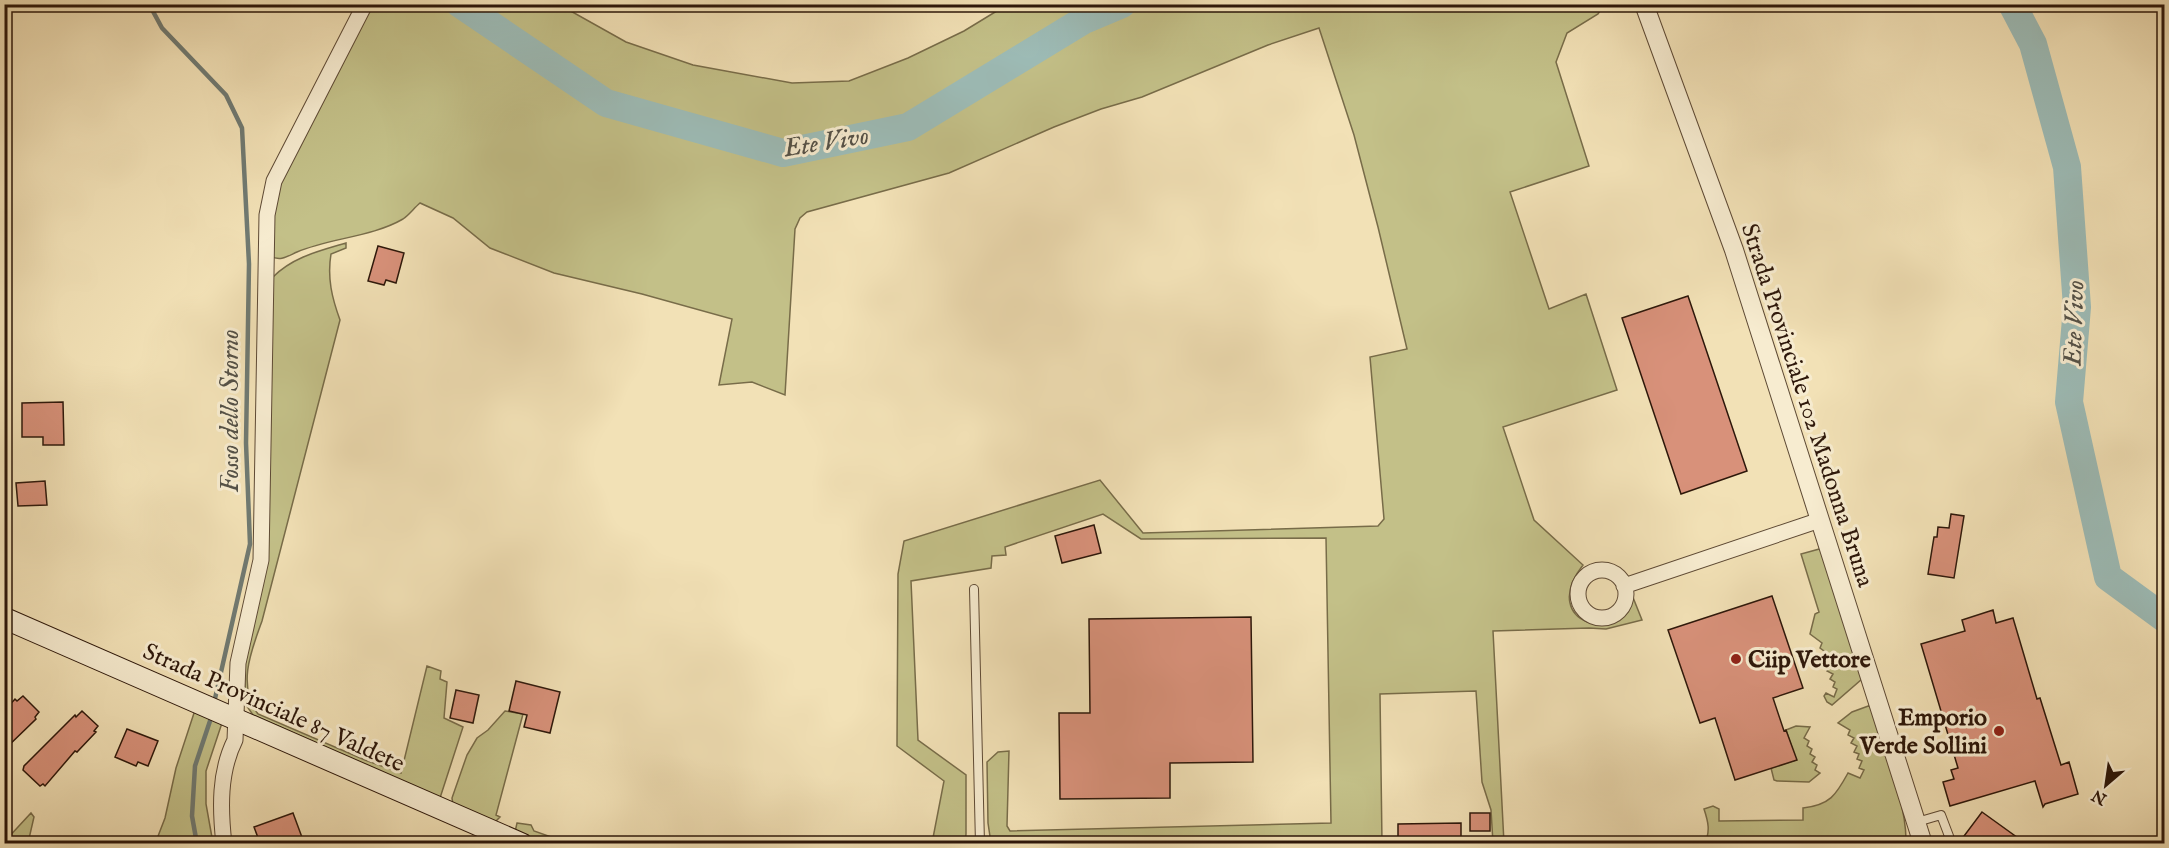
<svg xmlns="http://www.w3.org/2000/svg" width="2169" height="848" font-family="'IM FELL English',serif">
	<rect width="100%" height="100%" fill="#f2e1b6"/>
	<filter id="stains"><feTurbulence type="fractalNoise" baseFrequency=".00333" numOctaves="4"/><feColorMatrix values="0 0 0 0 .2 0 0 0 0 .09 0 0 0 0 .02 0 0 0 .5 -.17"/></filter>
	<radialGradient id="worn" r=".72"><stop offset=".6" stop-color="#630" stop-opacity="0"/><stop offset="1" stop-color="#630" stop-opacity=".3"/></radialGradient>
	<path fill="#c3c088" stroke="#786c49" stroke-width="1.5" d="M370 5H560L626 42 693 65 792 83 849 81 908 58 964 31 1000 9 1019 5H1604L1598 14 1567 33 1556 62 1589 166 1510 192 1549 309 1586 294 1617 390 1503 427 1534 520 1583 565C1536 625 1625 646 1629 596L1632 595 1642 620 1606 629 1589 628 1493 631 1504 843H1493L1491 810 1482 782 1476 691 1380 694 1382 843H991L988 823 987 762 998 752 1009 751 1007 826 1010 831 1331 823 1326 538 1141 539 1103 514 1005 547 1006 555 992 556 991 568 911 581 918 740 966 775V834L965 843H932L944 781 897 746 898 574 904 541 1100 480 1143 533 1378 526 1384 519 1370 357 1407 349 1378 227 1354 135 1319 28 1268 45 1142 97 1101 109 1054 127 949 173 807 212 800 218 795 229 785 395 752 382 719 385 732 319 642 294 554 273 490 248 453 218 420 203C414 208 409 215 403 219 372 237 330 238 297 252 288 256 280 262 271 256L275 193Z
		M346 243V248L331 254C327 278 332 298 340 320L262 621C251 651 237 685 258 714L365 760 401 773 427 666 441 671 440 679 447 682 444 718 463 727 440 798 253 715 246 705 244 671 265 553 273 277C293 257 319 251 346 243Z
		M1823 548 1862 679 1832 705 1827 702 1824 696 1826 693 1834 697 1837 689 1833 687 1835 682 1830 679 1833 674 1827 671 1830 666 1824 663 1827 658 1822 656 1824 651 1820 648 1822 643 1810 634 1815 614 1819 612 1801 554Z
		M1871 705C1883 745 1907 803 1906 843L1704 844C1711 832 1708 821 1704 809L1713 806 1719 809V821L1803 820V808C1830 805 1836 795 1848 773L1860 778 1864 770 1859 768 1862 761 1857 759 1859 754 1854 752 1857 746 1851 743 1854 738 1848 735 1850 730 1838 723 1852 712Z
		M195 710 222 723 206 771V804L213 843 155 844 165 818 176 768Z
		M505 711 523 714 496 815 500 817 494 823 453 805 452 798 467 755 477 738 488 730Z
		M1796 726 1810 727 1804 738 1809 741 1807 746 1812 749 1810 754 1815 757 1812 762 1817 765 1815 770 1820 773 1809 782 1777 781 1774 780 1771 768 1796 760 1786 730Z
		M31 813 34 817 28 843H5V841Z
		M517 823 531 825 534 831 568 843H543L515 832Z"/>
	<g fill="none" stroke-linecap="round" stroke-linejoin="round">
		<path stroke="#707a72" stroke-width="4.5" d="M149 4 162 28 226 95 242 128 249 264 246 443 250 544 214 703
			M197 844 192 816 195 766 212 715"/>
		<path stroke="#9dbcb7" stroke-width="28" d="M460 4 606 103 783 153 908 127 1084 20 1122 4
			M2012 4 2033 44 2067 167 2077 307 2069 402 2108 577 2164 618"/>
	</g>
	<path fill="#d8917a" stroke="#2d170a" stroke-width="1.5" d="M378 246 404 253 396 283 386 280 384 285 368 281Z
		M1688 296 1747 471 1681 494 1622 318Z
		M63 402 64 445H43V437H22V403Z
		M45 481 47 505 18 506 16 483Z
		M1951 514 1964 516 1954 578 1928 574 1934 537H1937L1938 527 1949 528Z
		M1094 525 1101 553 1062 563 1055 536Z
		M1772 596 1803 688 1773 698 1784 731 1786 730 1797 760 1735 780 1715 718 1700 723 1668 630Z
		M1993 610 1996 623 2013 618 2037 699 2040 698 2061 765 2069 762 2078 794 2045 804 2043 807 2035 781 1950 806 1943 782 1954 779 1951 770 1958 768 1921 644 1965 631 1962 620Z
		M1251 617 1253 762 1170 763V798L1060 799 1059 713H1090L1089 619Z
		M516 681 560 692 550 733 524 727 527 715 509 711Z
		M456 690 479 695 473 723 450 718Z
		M23 696 39 712 35 717 36 719 4 750V711L15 699 17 701Z
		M82 711 98 726 94 731 96 732 77 752 75 751 45 786 43 784 40 786 23 770 24 766 75 715 76 717Z
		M127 729 158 741 148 766 138 762 136 766 115 757Z
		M1982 812 2025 843H1974L1964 836Z
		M293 813 303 840 294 843H260L254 827Z
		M1470 813H1490V831H1470Z
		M1461 823V843H1398V824Z"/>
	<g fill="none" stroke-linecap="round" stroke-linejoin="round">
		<defs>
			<path id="service" d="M974 589 980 844
				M1917 822 1941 815 1952 844"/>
			<path id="minor" d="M1578 594a24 24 0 1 1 48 0a24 24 0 1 1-48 0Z
				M1624 586 1820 520
				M224 844C220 809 219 772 235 740L238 663 261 560 267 215 274 181 365 4"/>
			<path id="tertiary" d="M1644 4 1734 250 1923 844"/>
			<path id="secondary" d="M4 618 522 844"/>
		</defs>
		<use href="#service" stroke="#5e4a35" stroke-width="10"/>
		<use href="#minor" stroke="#5e4a35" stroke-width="17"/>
		<use href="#tertiary" stroke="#5e4a35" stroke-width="20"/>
		<use href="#secondary" stroke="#2d170a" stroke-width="23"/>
		<use href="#service" stroke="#f7ecd0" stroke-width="8"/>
		<use href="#minor" stroke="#f7ecd0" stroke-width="15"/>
		<use href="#tertiary" stroke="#f7ecd0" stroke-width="18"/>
		<use href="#secondary" stroke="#f7ecd0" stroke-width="21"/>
	</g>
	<g fill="#8f2418" stroke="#f7ecd0" stroke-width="2">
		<circle cx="1736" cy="659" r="6"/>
		<circle cx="1999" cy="731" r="6"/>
	</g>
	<g text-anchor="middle" stroke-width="6" stroke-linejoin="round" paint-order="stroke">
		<g font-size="24" fill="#2d170a" stroke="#f7ecd0">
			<text transform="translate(1808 405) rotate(72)" y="8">Strada Provinciale 102 Madonna Bruna</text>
			<text transform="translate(274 707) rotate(24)" y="8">Strada Provinciale 87 Valdete</text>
		</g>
		<g font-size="24" font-weight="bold" fill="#2d170a" stroke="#f7ecd0" text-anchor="start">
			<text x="1748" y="667">Ciip Vettore</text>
			<text x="1987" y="725" text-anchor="end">Emporio<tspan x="1987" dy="28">Verde Sollini</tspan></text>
		</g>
		<g font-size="26" font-style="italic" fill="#545147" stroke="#f7ecd0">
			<text transform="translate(826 141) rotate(-9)" y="9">Ete Vivo</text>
			<text transform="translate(2073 323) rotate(-88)" y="9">Ete Vivo</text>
			<text transform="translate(229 411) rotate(-90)" y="9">Fosso dello Storno</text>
		</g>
	</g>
	<rect width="2169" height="848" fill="none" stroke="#f2e1b6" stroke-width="24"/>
	<rect x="6" y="6" width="2157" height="836" fill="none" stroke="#2d170a" stroke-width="3"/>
	<rect x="12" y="12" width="2145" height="824" fill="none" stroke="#2d170a" stroke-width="1.5"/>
	<g transform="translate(2106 785) rotate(209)" stroke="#f7ecd0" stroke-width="4.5" paint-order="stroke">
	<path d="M0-4.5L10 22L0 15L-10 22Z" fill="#2d170a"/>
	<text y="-9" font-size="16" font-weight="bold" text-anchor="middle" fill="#2d170a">N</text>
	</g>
	<rect width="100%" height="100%" filter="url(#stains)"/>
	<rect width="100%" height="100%" fill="url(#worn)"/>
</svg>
